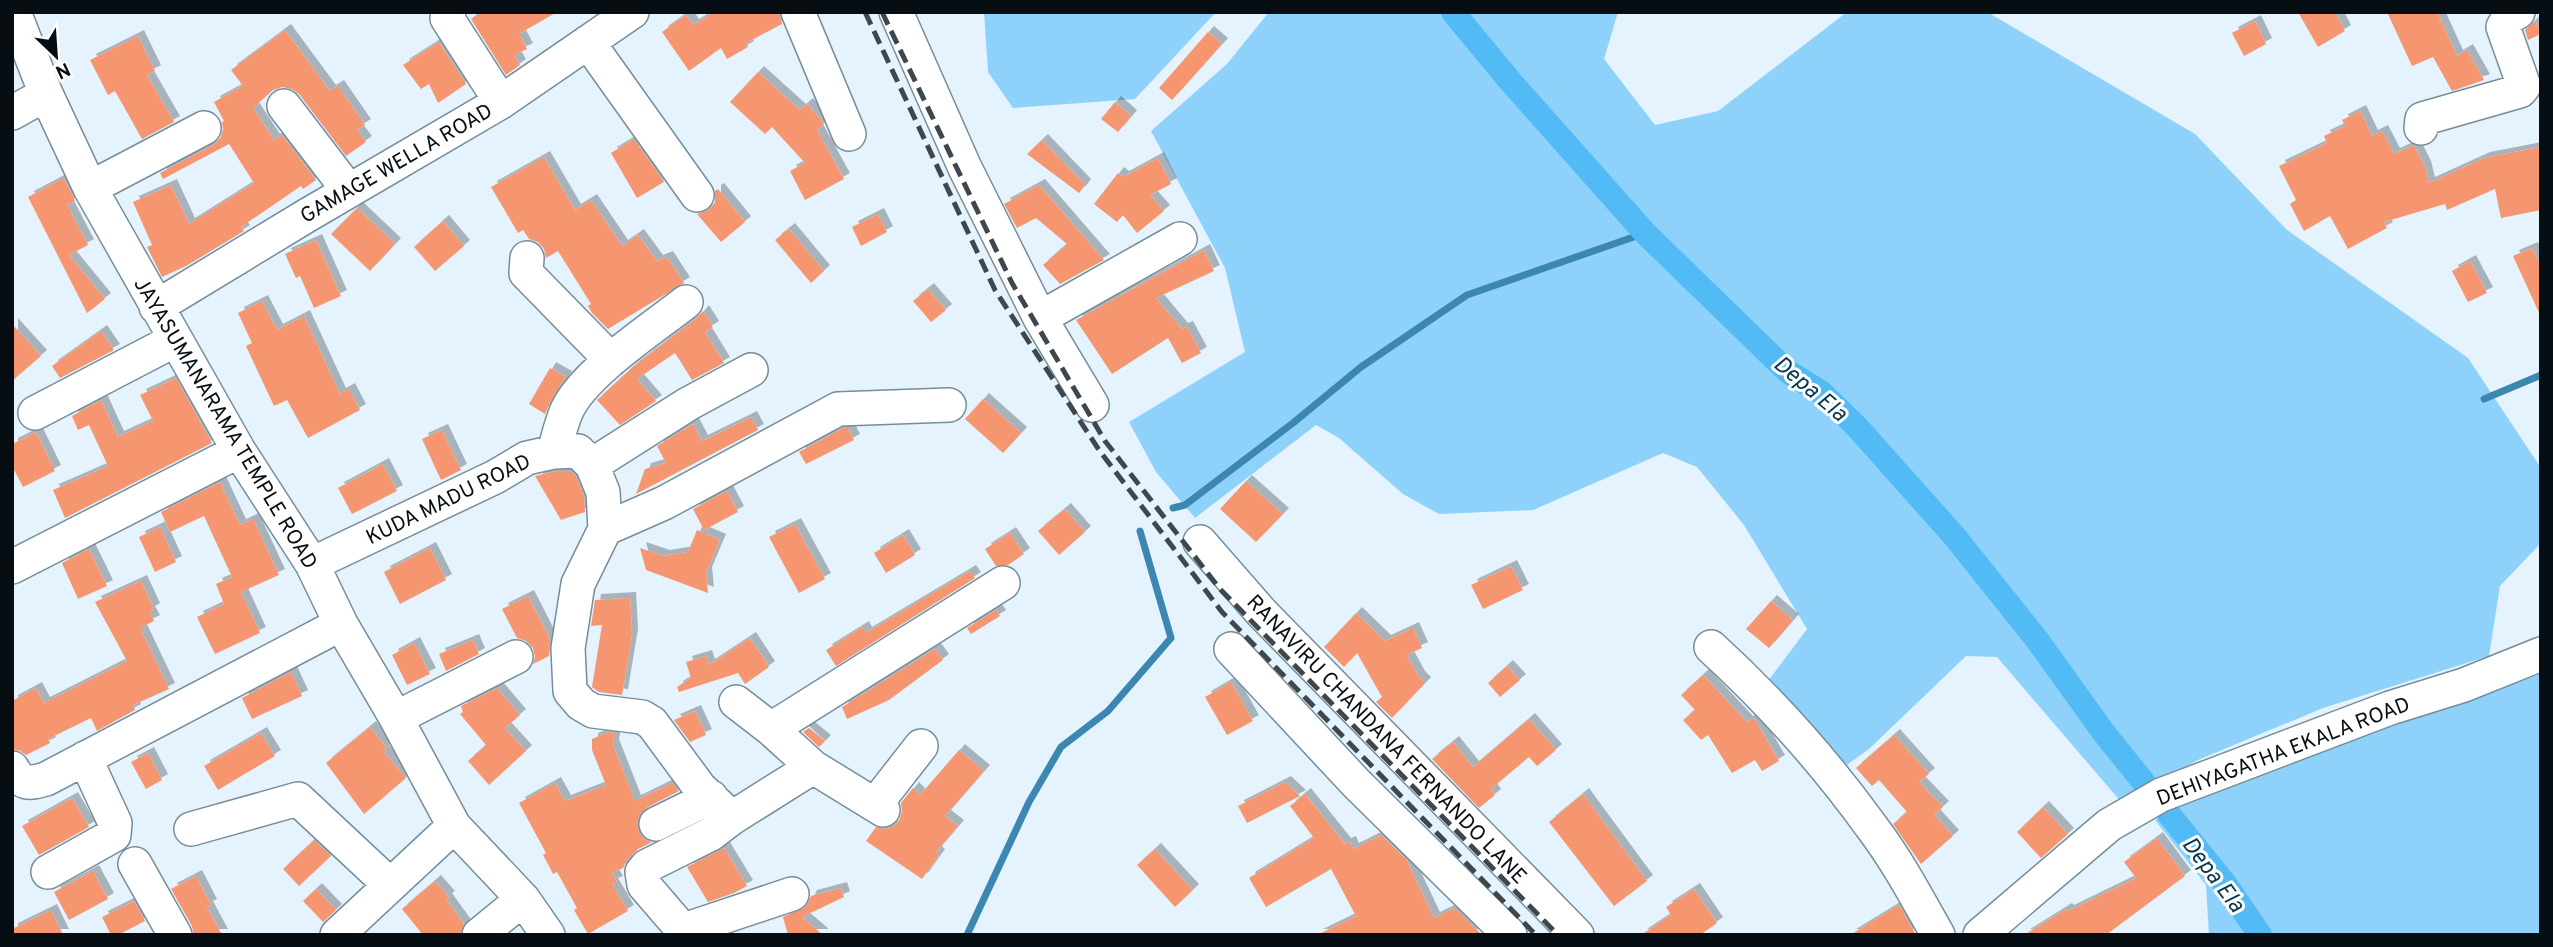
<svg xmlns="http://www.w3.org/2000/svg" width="2553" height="947" font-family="Overpass,sans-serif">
	<defs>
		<filter id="shadow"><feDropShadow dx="6" dy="-6" stdDeviation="0" flood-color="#0004"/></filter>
	</defs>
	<rect width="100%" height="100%" fill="#e4f3fd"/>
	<path fill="#8ed2fb" d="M984 12H1216L1135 99 1013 108 988 72Z
		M1269 12H1618L1604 59 1655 125 1718 111 1847 12H1987L2006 23 2195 134 2287 230 2468 358 2541 468V543L2500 586 2489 656 2323 708 2198 760 2122 803 1997 657 1966 656 1869 749 1844 767 1768 681 1807 629 1744 525 1697 467 1663 453 1533 510 1439 514 1403 494 1339 438 1316 425 1195 518 1156 472 1129 422 1245 352 1225 268 1151 131 1227 64Z
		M2541 674V935H2209L2206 885 2155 820 2192 799 2307 755Z"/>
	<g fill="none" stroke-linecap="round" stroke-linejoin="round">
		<path stroke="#3b87b1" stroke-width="7" d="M2484 399 2541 375
			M1173 508 1185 505 1293 423 1361 367 1467 295 1645 233
			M967 935 1029 802 1061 747 1108 711 1171 638 1140 531"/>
		<path stroke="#52bbf5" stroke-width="24" d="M1453 12 1510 81 1645 233 1787 371 1822 393 1857 427 1955 537 2038 641 2104 733 2145 784
			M2168 813 2226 885 2260 935"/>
	</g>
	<path fill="#f6966f" filter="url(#shadow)" d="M480 12H557L519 34 527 49 514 55 520 65 506 75 471 19Z
		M715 12H779L782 24 746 43 748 47 727 59 721 48 689 71 662 32 686 15 693 25Z
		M2298 12H2335L2345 31 2318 47Z
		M2387 12H2437L2457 56 2467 50 2484 80 2452 91 2433 57 2412 66Z
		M2255 21 2266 44 2244 56 2232 33Z
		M2535 21 2541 34 2528 40 2525 30Z
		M285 30 330 91 338 86 365 125 357 130 366 142 346 156 299 94 292 89 282 87 273 90 253 108 274 140 282 135 316 180 303 189 301 186 241 227 244 231 186 266 162 277 147 247 152 245 133 202 171 185 189 224 254 183 229 144 163 179 160 173 213 145 220 139 223 129 222 122 224 121 214 102 243 86 231 70Z
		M1208 32 1222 44 1172 100 1159 88Z
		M138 36 155 71 147 75 174 122 142 139 115 91 108 95 90 60Z
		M439 42 466 84 438 103 429 84 421 89 403 65Z
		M758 72 800 110 807 104 823 122 824 124 817 130 844 179 805 200 790 171 805 163 772 127 765 134 730 102Z
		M1115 102 1131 116 1118 132 1101 119Z
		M2360 111 2372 136 2382 131 2394 154 2414 145 2425 167 2429 183 2484 158 2541 147V210L2501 218 2495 189 2447 210 2445 204 2384 222 2387 228 2348 249 2330 216 2304 231 2290 204 2296 200 2279 166 2327 143 2324 136 2345 126 2342 120Z
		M634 139 664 182 637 198 611 153Z
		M1042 140 1085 185 1079 193 1027 154Z
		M544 157 575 210 591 200 622 246 638 235 657 261 667 257 684 283 608 329 592 313 588 306 591 304 558 251 546 258 544 249 538 242 529 239 523 230 518 233 491 187Z
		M1158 158 1171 184 1150 195 1164 211 1137 233 1123 215 1117 222 1094 204 1118 173 1123 177Z
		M64 178 75 201 67 205 88 245 69 255 105 299 87 313 28 197Z
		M1039 185 1104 260 1060 284 1043 265 1067 244 1036 218 1017 228 1004 204Z
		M718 189 745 222 721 242 697 214 709 210 715 202V191Z
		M357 208 395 244 370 271 331 234Z
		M878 214 887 232 861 246 852 227Z
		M443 221 464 246 435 271 414 247Z
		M789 229 824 271 811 283 775 240Z
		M316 240 341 296 314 308 300 276 296 278 285 254Z
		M2532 248 2541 267V317L2513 256Z
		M1204 250 1214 271 1156 298 1182 329 1187 327 1201 353 1182 363 1168 338 1112 374 1076 320Z
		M2470 261 2487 293 2468 302 2452 271Z
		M928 289 946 310 931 322 913 301Z
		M262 301 277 330 304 316 340 394 349 389 360 410 308 438 287 400 274 406 246 346 252 343 238 313Z
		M703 311 713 327 705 332 724 363 692 380 675 353 637 379 656 401 620 425 597 400 633 367 698 317Z
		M12 324 41 356 12 381Z
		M101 331 114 350 60 378 52 366Z
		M550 368 566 377 551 400 545 414 529 404Z
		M176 378 212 443 65 518 53 490 108 466 89 425 78 430 72 416 101 400 118 437 153 421 140 395Z
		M983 399 1021 433 1003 453 965 419Z
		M751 417 758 430 636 494 645 469 666 463 657 446 693 424 702 441Z
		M843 428H848L854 440 806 464 799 452Z
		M442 430 461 470 441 480 422 439Z
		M36 432 55 471 23 487 12 466V444Z
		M383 464 397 491 352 514 338 488Z
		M556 471H570L576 476 584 496 585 512 561 520 535 476Z
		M1246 481 1283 514 1256 542 1220 509Z
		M220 482 240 525 253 519 279 575 241 592 260 633 215 654 197 617 224 604 216 584 232 577 204 516 170 532 161 512Z
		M727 491 738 512 704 530 693 509Z
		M1065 509 1085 532 1059 555 1038 531Z
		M795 524 825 579 799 593 769 537Z
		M160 527 176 562 155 572 139 537Z
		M697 530 720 540 706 573 708 593 646 570 640 548 664 556 688 552Z
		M1010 533 1024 554 1008 565 996 566 985 549Z
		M903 535 915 555 886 573 874 553Z
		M430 548 446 580 400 604 384 572Z
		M89 549 107 586 78 599 62 563Z
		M1511 566 1523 590 1483 609 1471 585Z
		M970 571 975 578 836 666 826 650 863 627 866 633Z
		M141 581 154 609 149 612 154 621 140 628 169 689 133 705 135 710 97 731 91 718 48 739 50 743 26 755 20 751 12 749V701L36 688 44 703 127 661 95 602Z
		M528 596 550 639 549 656 533 664 535 657 533 648 526 641 517 638 502 609Z
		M630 598 632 635 622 695 599 692 592 687 602 625 591 626 595 600Z
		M1771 601 1793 620 1769 648 1746 629Z
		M996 610 1000 616 971 634 967 628Z
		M1356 613 1385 641 1413 628 1422 648 1407 655 1419 677 1425 683 1392 718 1376 702 1382 697 1357 653 1344 667 1324 647Z
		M750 638 769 667 745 684 738 673 679 692 677 687 691 678 686 662 706 656 709 665Z
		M473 640 479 654 446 671 439 654Z
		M414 643 430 674 407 685 392 655Z
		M935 649 943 660 889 700 847 719 842 707Z
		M1507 666 1520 680 1500 697 1488 683Z
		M291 672 302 696 252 719 242 698Z
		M1703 675 1747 722 1754 718 1779 761 1762 771 1755 760 1732 773 1708 735 1701 740 1683 720 1695 710 1681 695Z
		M1231 682 1253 721 1227 735 1205 697Z
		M497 688 520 715 505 728 526 751 489 785 468 761 486 745 460 714 463 712 461 706Z
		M695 711 706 735 690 742 674 720Z
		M1529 719 1556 750 1537 766 1529 757 1491 789 1495 795 1479 808 1432 759 1453 742 1473 767Z
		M370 727 387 748 383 751 406 778 364 814 326 763Z
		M809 728 825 741 819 747 803 732Z
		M609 732 615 733 613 745 635 801 672 783 679 791 648 807 640 814 637 822 639 832 645 840 652 842 638 849 627 860 623 868 612 873 617 882 612 884 628 911 588 934 574 910 577 908 557 872 553 874 549 866 543 855 546 853 519 803 555 783 565 801 606 785 592 750V739Z
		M261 733 275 756 218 790 204 766Z
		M1894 735 1929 774 1919 782 1943 807 1934 815 1953 836 1921 864 1893 824 1907 812 1879 780 1872 786 1856 768Z
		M959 750 984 771 945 816 958 826 936 852 939 855 922 879 866 841 876 827 883 829 892 827 899 821 902 811 901 803 913 788 920 795Z
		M148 753 162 780 146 789 131 762Z
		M1285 782 1300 796 1247 823 1238 806Z
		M1305 794 1345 844 1350 842 1353 849 1381 835 1406 859 1434 918 1455 908 1482 935H1317L1356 916 1331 869 1266 907 1249 878 1314 838 1290 806Z
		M1583 794 1647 881 1614 906 1549 822Z
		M72 798 89 827 39 855 22 826Z
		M2043 807 2068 834 2041 858 2017 832Z
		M2157 838 2185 876 2106 935H2024L2066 909 2068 911 2136 878 2124 862Z
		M314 840 331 856 299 886 283 869Z
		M724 848 747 886 734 893 708 902 687 867Z
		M1155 849 1193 890 1175 907 1137 865Z
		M93 871 108 899 69 920 54 892Z
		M196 876 211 905 207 907 222 935H194L192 926 171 889Z
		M435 881 449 897 446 899 464 924 460 935H423L402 909Z
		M841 888 844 897 802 917 823 935H788L783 917 806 907 811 896Z
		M316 889 336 910 323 922 303 901Z
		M1694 889 1717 923 1700 935H1641L1671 915 1666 907Z
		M134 901 145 921 118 935H111L102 917Z
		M1899 905 1916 935H1850Z
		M51 910 63 935H12V929Z"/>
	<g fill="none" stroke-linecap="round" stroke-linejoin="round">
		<defs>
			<path id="minor" d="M14 12 46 94 90 188 239 451 312 564 341 624 396 718 454 826 523 899 548 935
				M449 12 447 18 501 102
				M798 12 849 134
				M896 12 965 168 1040 318 1180 239
				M588 42 697 195
				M284 106 349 191
				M12 113 46 94
				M2421 128 2422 119 2520 91 2524 86 2503 27 2509 17 2518 12
				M90 188 204 128
				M527 258 526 273 611 360
				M156 307 306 216 501 102 632 12
				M1040 318 1092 405
				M35 413 175 340
				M554 452C558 438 561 423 567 410 584 373 653 328 686 302
				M592 465 688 404 751 370
				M605 529 664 503 838 409 949 405
				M1200 542 1261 612 1577 935
				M312 564 495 477 527 458 554 452 578 451 592 465 603 492 605 529 578 584 568 648 570 691 581 704 593 711 642 717 652 723 700 788 732 818
				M12 567 239 451
				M1711 647C1770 701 1824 761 1871 826 1897 860 1917 898 1938 935
				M1231 649 1356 783 1510 935
				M736 702 771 729 813 767
				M396 718 516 657
				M771 729 1003 583
				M12 768C22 785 28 784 46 779L341 624
				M875 805 921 746
				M656 824 711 797
				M191 829 298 799 389 884
				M135 864 175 935
				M48 872 114 835 115 823 85 758
				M684 930 792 894
				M337 935 454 826
				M479 935 523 899
				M687 935 644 885 642 872 647 866 711 834 732 818 813 767 883 810
				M1980 935 2109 825 2161 795 2390 708 2464 685 2541 654"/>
		</defs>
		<use href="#minor" stroke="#758d9b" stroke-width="36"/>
		<use href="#minor" stroke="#fff" stroke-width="33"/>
		<path stroke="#3e474e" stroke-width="5" stroke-dasharray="14 7" stroke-linecap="butt" d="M865 12 995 290 1099 450 1222 612 1536 935
			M882 12 1012 283 1105 441 1220 589 1558 935"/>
	</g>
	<g text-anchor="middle" stroke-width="6" stroke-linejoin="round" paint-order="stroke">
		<g font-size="21" fill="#060d13" stroke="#fefefe">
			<text transform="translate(396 163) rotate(-30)" y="7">GAMAGE WELLA ROAD</text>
			<text transform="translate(226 423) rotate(59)" y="7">JAYASUMANARAMA TEMPLE ROAD</text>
			<text transform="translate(448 499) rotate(-26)" y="7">KUDA MADU ROAD</text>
			<text transform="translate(1387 739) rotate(46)" y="7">RANAVIRU CHANDANA FERNANDO LANE</text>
			<text transform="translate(2283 751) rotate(-21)" y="7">DEHIYAGATHA EKALA ROAD</text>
		</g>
		<g font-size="23" font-style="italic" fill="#08374f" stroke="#fefefe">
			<text transform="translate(1811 388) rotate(40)" y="8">Depa Ela</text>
			<text transform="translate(2214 874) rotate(53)" y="8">Depa Ela</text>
		</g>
	</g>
	<rect width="2553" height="947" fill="none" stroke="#060d13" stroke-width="28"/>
	<g transform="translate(56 56) rotate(155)" stroke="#fefefe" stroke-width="5" paint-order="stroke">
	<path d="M0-5L12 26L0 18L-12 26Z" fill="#060d13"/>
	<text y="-10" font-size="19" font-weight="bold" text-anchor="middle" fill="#060d13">N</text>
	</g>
</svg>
